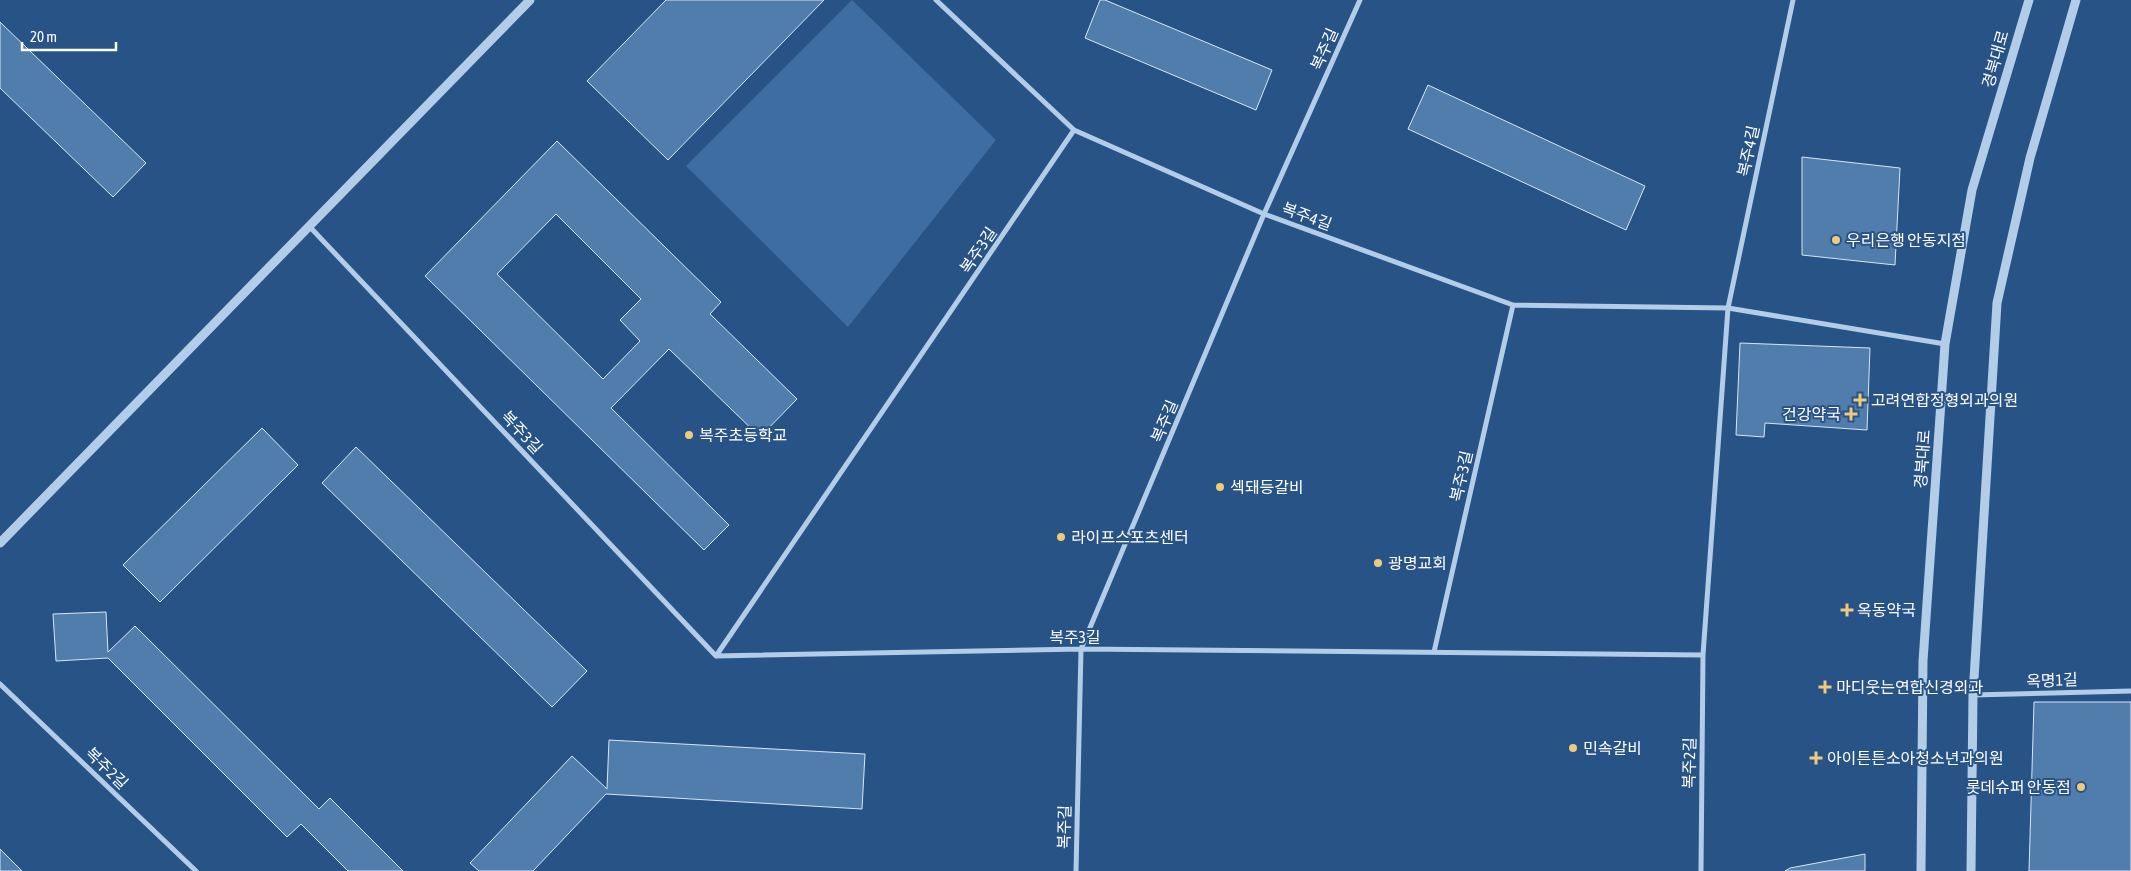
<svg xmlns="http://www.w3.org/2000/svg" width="2131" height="871" font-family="'Asap Condensed','Noto Sans KR',sans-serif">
	<rect width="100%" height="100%" fill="#285386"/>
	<path fill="#3d6da2" d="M852 0 996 140 848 327 686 166Z"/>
	<path fill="#517dad" stroke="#d7e6f6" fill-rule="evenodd" d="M666 0H824L668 160 587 81Z
		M1100 0H1105L1272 70 1256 110 1085 38Z
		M0 22 146 163 113 197 0 88Z
		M1428 85 1645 186 1626 230 1408 129Z
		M557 141 721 302 710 314 797 399 760 437 669 349 611 408 729 525 704 550 425 276ZM556 214 641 299 620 320 640 341 603 379 497 274Z
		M1802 157 1900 168 1895 265 1802 255Z
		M1740 343 1870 348 1867 430 1765 423 1764 437 1736 435Z
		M262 428 298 465 160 602 123 565Z
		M356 447 587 671 552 707 322 483Z
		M106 612 108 652 135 626 319 809 330 798 403 871H348L301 824 287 837 108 658 56 661 53 614Z
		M2034 702H2131V871H2029Z
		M609 740 865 754 862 809 606 794 533 871H479L470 863 572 756 607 789Z
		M0 849 22 871H0Z
		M1865 854V871H1785L1790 868Z"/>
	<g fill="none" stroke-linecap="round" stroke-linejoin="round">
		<path stroke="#b3cce8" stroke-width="5" d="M936 0 1074 130 1264 214 1513 305 1728 308 1945 344
			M309 226 716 656 1081 649 1703 655
			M1434 652 1513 305
			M716 656 1074 130
			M0 684 196 871
			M1973 695 2131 691
			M1076 871 1081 649 1264 214 1360 0
			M1701 871 1703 655 1728 308 1793 0"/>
		<path stroke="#b3cce8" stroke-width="9" d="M0 543 530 0
			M1921 871 1923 661 1945 344 1972 190 2029 0
			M1971 871 1973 695 1997 303 2030 158 2076 0"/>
	</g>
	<g fill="#efca7a" stroke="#285386" stroke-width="2">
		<circle cx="1836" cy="240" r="5"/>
		<path d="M1857.5 392.5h5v5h5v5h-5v5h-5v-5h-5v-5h5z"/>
		<path d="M1848.5 406.5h5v5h5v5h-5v5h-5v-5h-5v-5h5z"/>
		<circle cx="689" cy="435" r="5"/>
		<circle cx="1220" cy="487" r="5"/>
		<circle cx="1061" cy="537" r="5"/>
		<circle cx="1378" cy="563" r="5"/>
		<path d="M1844.5 602.5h5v5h5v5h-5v5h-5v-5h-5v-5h5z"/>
		<path d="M1822.5 679.5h5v5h5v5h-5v5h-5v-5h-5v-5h5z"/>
		<circle cx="1573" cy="748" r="5"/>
		<path d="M1813.5 750.5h5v5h5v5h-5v5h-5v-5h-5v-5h5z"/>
		<circle cx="2081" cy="787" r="5"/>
	</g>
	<g text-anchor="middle" stroke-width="4" stroke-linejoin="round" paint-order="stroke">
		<g font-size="16" fill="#fff" stroke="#285386">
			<text transform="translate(1324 49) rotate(-66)" y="6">복주길</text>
			<text transform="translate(1995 59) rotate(-74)" y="6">경북대로</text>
			<text transform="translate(1748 151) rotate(-78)" y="6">복주4길</text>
			<text transform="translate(1307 216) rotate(20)" y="6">복주4길</text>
			<text transform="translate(978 250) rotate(-56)" y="6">복주3길</text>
			<text transform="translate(1164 421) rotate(-67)" y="6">복주길</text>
			<text transform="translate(522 432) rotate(47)" y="6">복주3길</text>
			<text transform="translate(1922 459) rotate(-86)" y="6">경북대로</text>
			<text transform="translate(1461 476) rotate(-77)" y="6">복주3길</text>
			<text x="1075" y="643">복주3길</text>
			<text transform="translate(2052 680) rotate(-2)" y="6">옥명1길</text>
			<text transform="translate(1689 763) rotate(-89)" y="6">복주2길</text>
			<text transform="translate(107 768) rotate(44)" y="6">복주2길</text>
			<text transform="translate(1064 827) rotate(-89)" y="6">복주길</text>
		</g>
		<g font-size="16" fill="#fff" stroke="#285386" text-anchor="start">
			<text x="1846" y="246">우리은행 안동지점</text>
			<text x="1871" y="406">고려연합정형외과의원</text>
			<text x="1841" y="420" text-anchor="end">건강약국</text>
			<text x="699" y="441">복주초등학교</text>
			<text x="1230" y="493">섹돼등갈비</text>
			<text x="1071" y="543">라이프스포츠센터</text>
			<text x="1388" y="569">광명교회</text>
			<text x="1857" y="616">옥동약국</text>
			<text x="1836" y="693">마디웃는연합신경외과</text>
			<text x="1583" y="754">민속갈비</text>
			<text x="1827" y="764">아이튼튼소아청소년과의원</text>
			<text x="2071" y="793" text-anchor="end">롯데슈퍼 안동점</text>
		</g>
	</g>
	<path d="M22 42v8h94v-8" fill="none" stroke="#ffffff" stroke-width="2.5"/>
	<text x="30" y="42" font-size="15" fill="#ffffff" stroke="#285386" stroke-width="4" paint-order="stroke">20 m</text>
</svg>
